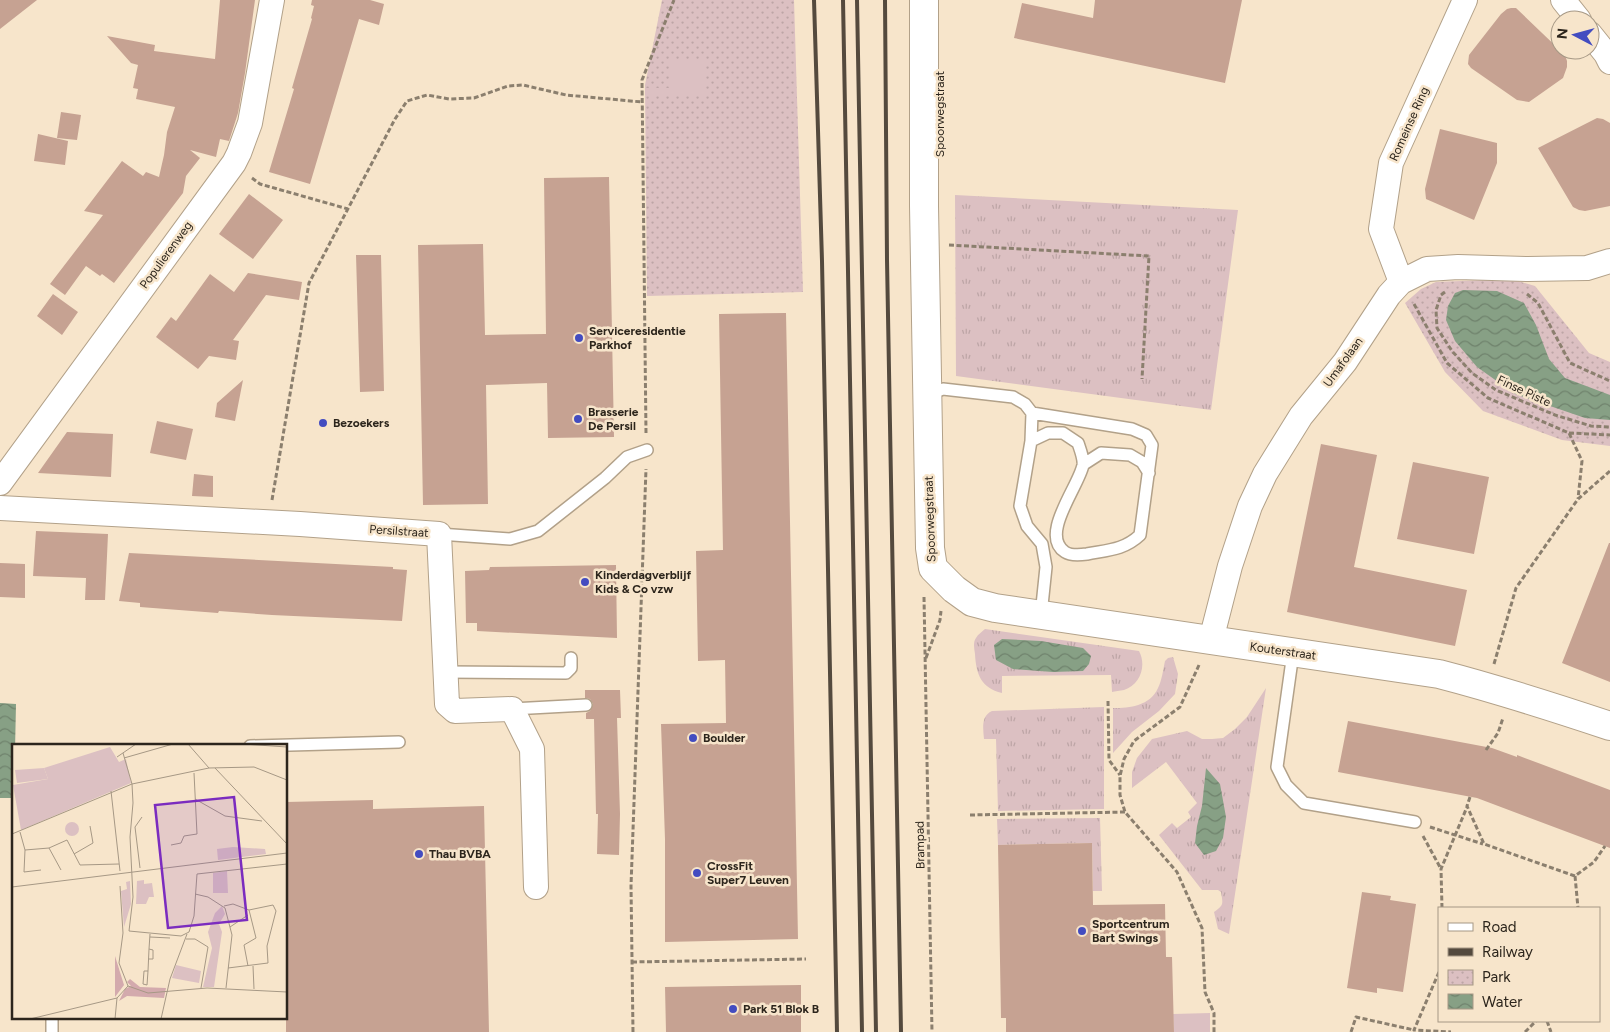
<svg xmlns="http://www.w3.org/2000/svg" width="1610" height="1032" font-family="Figtree,sans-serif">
	<defs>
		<pattern id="grass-tufts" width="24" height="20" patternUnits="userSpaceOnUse" patternTransform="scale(1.25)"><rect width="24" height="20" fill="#dcc0c2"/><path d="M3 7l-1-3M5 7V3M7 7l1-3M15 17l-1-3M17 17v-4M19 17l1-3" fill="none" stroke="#bda5a6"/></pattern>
		<pattern id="park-dots" width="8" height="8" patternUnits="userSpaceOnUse" patternTransform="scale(1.25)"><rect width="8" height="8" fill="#dcc0c2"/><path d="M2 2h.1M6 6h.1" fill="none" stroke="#bda5a6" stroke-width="1.8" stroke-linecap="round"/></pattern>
		<pattern id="water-waves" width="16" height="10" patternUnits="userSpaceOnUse" patternTransform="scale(1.25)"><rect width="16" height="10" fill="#87a085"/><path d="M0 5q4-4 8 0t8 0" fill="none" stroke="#6f826c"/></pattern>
	</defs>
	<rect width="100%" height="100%" fill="#f7e5cb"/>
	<path fill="url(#grass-tufts)" d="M955 195 1238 210 1211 410 956 376Z
		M985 629 1139 651C1147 666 1140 685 1124 690 1120 691 1115 691 1112 692L1111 675 1002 676V693C981 688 976 674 975 654 974 648 973 642 976 638 978 634 982 632 985 629Z
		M1173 657 1178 674 1175 694 1159 711 1132 732 1113 753V708C1130 708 1150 706 1158 688 1162 680 1163 670 1165 661L1168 658Z
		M1266 688 1229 934 1218 929 1214 912C1224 905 1223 904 1221 892L1218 890H1202L1159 835 1172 823 1177 828 1191 817 1188 812 1197 803 1166 762 1132 788V772L1137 758 1152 739 1187 731 1202 739H1212L1223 738 1235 729 1247 717Z
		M1104 707V809L998 811 996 739H984C983 728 981 716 992 711Z
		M1100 818 1102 891H1093L1092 843 998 845 997 819Z"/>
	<path fill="url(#park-dots)" d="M662 0H794L803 292 647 296 645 85Z
		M1511 279 1535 286 1589 353 1610 362V446L1562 440 1483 411 1445 372 1405 303 1421 289 1436 282Z"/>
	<path fill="#dcc0c2" d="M670 59H705L706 95H645V88H670Z
		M1210 1013V1032H1174L1173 1014Z"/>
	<path fill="url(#water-waves)" d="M1463 290 1497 291 1524 303 1536 325 1549 359 1565 378 1610 395V420L1585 418 1515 394 1477 367 1455 341 1446 320 1448 306 1455 293Z
		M1002 639 1041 641 1083 648 1091 656 1089 664 1083 671 1053 672 1013 669 996 660 994 645Z
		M0 703 16 704 14 798H0Z
		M1206 768 1220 784 1226 817 1223 838 1216 851 1204 855 1195 843 1197 826 1202 806Z"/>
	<path fill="#c6a292" d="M0 0H37L0 29Z
		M220 0H255L245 73 238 113 229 141 220 139 216 157 190 150 200 158 186 176 183 193 114 283 102 274 100 276 86 266 65 295 50 284 103 215 84 211 122 161 143 176 146 172 159 177 164 155 167 132 175 107 136 99 138 89 133 88 138 65 131 63 107 36 155 45 154 51 215 59Z
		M312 0H370L384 4 379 25 359 19 310 184 269 172 294 89 292 88 312 19 311 18 314 6 311 5Z
		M1095 0H1242L1225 83 1014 38 1022 3 1093 18Z
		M1511 8H1516L1565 55 1567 61V67L1563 78 1529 102 1517 100 1471 68 1468 64 1469 55 1501 14 1507 9Z
		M61 112 81 115 77 140 57 138Z
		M1597 118 1603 119 1610 123V206L1585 211 1579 210 1573 207 1570 202 1538 148Z
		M1440 129 1497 143V163L1474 220 1426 199 1425 189Z
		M38 134 68 141 65 165 34 161Z
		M609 177 614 437 548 438 547 383 486 385 488 504 423 505 418 245 483 244 485 335 546 334 544 178Z
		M249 194 283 220 253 259 219 234Z
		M356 255H381L384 391 360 392Z
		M248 273 302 282 299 300 266 295 233 340 239 341 236 360 209 356 198 369 156 337 171 317 176 321 210 274 234 292Z
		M53 294 78 312 62 335 37 316Z
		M786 313 798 939 665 942V839L661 724 726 723 725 660 698 661 696 551 723 550 719 314Z
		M243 380 235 421 215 417 217 403Z
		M157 421 193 429 186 460 150 453Z
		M67 432 113 434 111 477 38 473Z
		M1321 444 1377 455 1354 567 1467 590 1455 646 1287 612Z
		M1413 462 1489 477 1474 554 1397 539Z
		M194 474 213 476V497L192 496Z
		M36 531 108 534 105 600H85L86 578 33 576Z
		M1609 543H1610V682L1562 663Z
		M129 553 393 567V569L407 570 402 621 272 615 219 611 218 613 140 607V603L119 601Z
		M0 563 25 564V598L0 597Z
		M616 565 617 638 477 631V623H466L465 571 489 570 490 567Z
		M585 690H620L621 718H617L620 814 619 855 597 854 598 814H596L594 719H586V713L590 711 593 704 590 699 585 698Z
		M1348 721 1492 748 1517 757V755L1610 790V848L1477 798 1338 772Z
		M373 800V809L484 806 489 1032H286V802Z
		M1092 843 1093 905 1165 904 1166 957H1172L1174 1032H1006V1018H1001L998 845Z
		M1362 892 1391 896 1390 900 1416 904 1403 992 1377 988V993L1347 988Z
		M801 985V1032H666L665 987Z"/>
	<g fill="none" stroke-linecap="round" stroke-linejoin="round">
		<defs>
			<path id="lane" d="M928 395 943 389 1013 397 1025 404 1032 413 1031 441 1020 506 1027 526 1042 544 1046 567 1041 615
				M1031 441 1048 433H1063L1078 443C1080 449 1084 459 1083 465 1079 486 1039 535 1065 552 1071 556 1080 555 1087 554 1108 550 1124 550 1140 535L1152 445 1146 435 1132 429 1032 413
				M1084 464 1101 453 1130 455 1142 462 1149 473
				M439 534 510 539 538 531 605 478 627 457 647 450
				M1293 653 1277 767 1286 785 1304 803 1415 822
				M446 672 566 673 571 668V658
				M512 709 586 705
				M250 746 399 742
				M52 1018V1032"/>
			<path id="street" d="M1563 0 1579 20
				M1590 34 1606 54 1610 62
				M1401 282 1381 229 1391 163 1465 0
				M0 483 234 163 239 153 250 123 272 0
				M0 508 300 524 439 534 447 704 455 711 512 709 532 749 536 887
				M1211 640 1230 566 1250 506 1265 474 1301 416 1345 362 1389 295 1401 282 1427 269 1458 267 1528 269 1587 268 1610 261"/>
			<path id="secondary" d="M924 0V206L930 548 933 568 954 589 972 602 995 608 1439 674C1497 689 1553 707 1610 726"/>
		</defs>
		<use href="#lane" stroke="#b2a189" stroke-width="14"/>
		<use href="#street" stroke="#b2a189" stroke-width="26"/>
		<use href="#secondary" stroke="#b2a189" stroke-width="30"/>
		<path stroke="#8b7f6e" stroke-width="3" stroke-dasharray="5 2.5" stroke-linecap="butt" d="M252 178 260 184 348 209
			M949 245 1149 256 1142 379
			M1445 292 1441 295 1436 310 1437 328 1452 351 1472 373 1496 390 1555 415 1591 426 1610 427
			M1527 294 1538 303 1570 363 1610 381
			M1414 304 1447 363 1488 398 1569 433 1582 461 1578 499
			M646 433 642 80 674 0
			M1569 433 1610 435
			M272 500 309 283 395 119 407 101 427 95 449 99 474 98 508 86 523 85 566 95 642 102
			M924 597 932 1032
			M926 658 940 620 941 611
			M1494 664 1516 588 1578 499 1610 471
			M1199 665 1180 707 1134 741 1124 759 1120 776V795L1125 812 1177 872 1202 928 1205 992 1214 1013V1032
			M1108 701 1109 760 1120 775
			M1486 750 1498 733 1503 718
			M1470 797 1467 806 1484 844 1575 876 1594 862 1605 846
			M970 815 1125 812
			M1430 827 1483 844
			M1423 836 1441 869
			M1575 876 1578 908
			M1442 908 1441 869 1467 807
			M632 962 806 959
			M1439 972 1414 1030 1451 1032
			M1547 1021 1551 1032
			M633 1032 631 886 646 469
			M1351 1032 1356 1017 1414 1030
			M1525 1032 1536 1021"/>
		<use href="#lane" stroke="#fff" stroke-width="11"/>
		<use href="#street" stroke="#fff" stroke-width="24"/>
		<use href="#secondary" stroke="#fff" stroke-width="28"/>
		<path stroke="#544a3e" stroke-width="4" d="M814 0 822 261 837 1032
			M843 0 862 1032
			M857 0 876 1032
			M885 0 887 260 901 1032"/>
	</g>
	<g fill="#434cc0" stroke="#f7e5cb" stroke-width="2">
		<circle cx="579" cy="338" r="5"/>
		<circle cx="578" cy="419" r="5"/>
		<circle cx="323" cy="423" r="5"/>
		<circle cx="585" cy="582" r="5"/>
		<circle cx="693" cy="738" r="5"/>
		<circle cx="419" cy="854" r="5"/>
		<circle cx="697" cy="873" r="5"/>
		<circle cx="1082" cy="931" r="5"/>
		<circle cx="733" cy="1009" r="5"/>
	</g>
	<g text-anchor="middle" stroke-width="5" stroke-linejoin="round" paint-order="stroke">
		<g font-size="12" fill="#2c251c" stroke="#f7e5cb">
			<text transform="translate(940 114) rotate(-90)" y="4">Spoorwegstraat</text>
			<text transform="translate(1409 124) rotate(-66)" y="4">Romeinse Ring</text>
			<text transform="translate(166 255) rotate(-54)" y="4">Populierenweg</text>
			<text transform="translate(1343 362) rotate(-54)" y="4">Umafolaan</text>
			<text transform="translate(1524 391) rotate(25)" y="4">Finse Piste</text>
			<text transform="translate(930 519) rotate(-92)" y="4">Spoorwegstraat</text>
			<text transform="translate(399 531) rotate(4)" y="4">Persilstraat</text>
			<text transform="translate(1283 651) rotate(8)" y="4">Kouterstraat</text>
			<text transform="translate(920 845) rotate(-91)" y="4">Brampad</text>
		</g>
		<g font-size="12" font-weight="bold" fill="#2c251c" stroke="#f7e5cb" text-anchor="start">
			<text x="589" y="335">Serviceresidentie<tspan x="589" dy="14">Parkhof</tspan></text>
			<text x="588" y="416">Brasserie<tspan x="588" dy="14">De Persil</tspan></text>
			<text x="333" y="427">Bezoekers</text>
			<text x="595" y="579">Kinderdagverblijf<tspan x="595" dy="14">Kids &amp; Co vzw</tspan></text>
			<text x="703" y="742">Boulder</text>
			<text x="429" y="858">Thau BVBA</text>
			<text x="707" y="870">CrossFit<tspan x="707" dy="14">Super7 Leuven</tspan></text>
			<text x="1092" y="928">Sportcentrum<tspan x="1092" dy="14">Bart Swings</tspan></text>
			<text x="743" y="1013">Park 51 Blok B</text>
		</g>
	</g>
	<g transform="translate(12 744)">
		<rect width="275" height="275" fill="#f7e5cb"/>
		<path d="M32 24 36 35 5 39 3 26ZM215 127 216 149H201V129ZM118 137 119 160 112 183 109 147 115 145 114 138Z" fill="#dcc0c2"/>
		<path d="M103 212 112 241 103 253ZM118 235 128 243 154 244 152 254 115 252 107 257 113 245 119 242 115 238Z" fill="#d3aaad"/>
		<path d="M98 3 107 18 114 15 119 39 9 86 1 41 36 35 32 24ZM53 85a7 7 0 1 1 14 0a7 7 0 1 1-14 0ZM221 103 253 105 254 110 206 116 205 105ZM210 162 213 170 207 180 210 188 202 243H191L200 204 196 188 203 169ZM164 221 189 227 187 239 160 234Z" fill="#dcc0c2"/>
		<path d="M132 136V140L140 139 142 153H137L134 160H124L125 137Z" fill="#dcc0c2"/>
		<path fill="none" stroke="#a69885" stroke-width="1" d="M176 0 197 24M231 0 275 3M111 9 120 40 121 59 118 93 121 153 117 187 169 192 177 188 182 172 185 130M105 13 124 0M112 14 161 0M197 24 242 23 275 36M203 24 275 100M99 47 108 127M183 55 213 72 250 77M8 88 13 106 12 128 29 126M0 90 120 40 197 24M159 101 169 99 172 92 185 90 182 29M37 104 55 96 68 121 107 120M13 106 37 104 49 126M62 110 81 99 78 82M128 124 123 83 130 73M185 130 275 120M108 142 111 189 107 219 116 242 136 249 195 244 275 248M0 143 275 109M183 150 196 153 213 164 220 191 214 244M212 162 221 160 237 166 261 161 264 167 255 202 256 219 216 224M218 183 236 171M138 193 158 194M174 195H183L196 203 189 244M136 215H141V206L137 205M236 222 232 201 244 194 237 166M241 222 242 245M136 227H132L131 240 135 241 136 227 137 205 138 190M18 275 105 254 116 242M103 275 105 254M149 275 158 235 175 190"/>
		<path fill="#7b2cbf" fill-opacity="0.15" stroke="#7b2cbf" stroke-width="2.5" d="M222 53 235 176 156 184 143 61Z"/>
		<rect width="275" height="275" fill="none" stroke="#2c251c" stroke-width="2.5"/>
	</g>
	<rect x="1438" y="907" width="162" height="115" fill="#f7e5cb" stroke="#a69885"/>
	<rect x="1448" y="923" width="25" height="8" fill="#ffffff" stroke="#a69885"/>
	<text x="1482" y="932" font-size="15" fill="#2c251c">Road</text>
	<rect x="1448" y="948" width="25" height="8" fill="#544a3e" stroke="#a69885"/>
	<text x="1482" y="957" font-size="15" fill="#2c251c">Railway</text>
	<rect x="1448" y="970" width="25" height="15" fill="url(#park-dots)" stroke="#a69885"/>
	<text x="1482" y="982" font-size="15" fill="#2c251c">Park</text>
	<rect x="1448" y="994" width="25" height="15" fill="url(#water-waves)" stroke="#a69885"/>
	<text x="1482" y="1007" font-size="15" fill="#2c251c">Water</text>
	<g transform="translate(1575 35) rotate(276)"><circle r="24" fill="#f7e5cb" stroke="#a69885"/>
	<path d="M0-4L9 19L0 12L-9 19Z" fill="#434cc0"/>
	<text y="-8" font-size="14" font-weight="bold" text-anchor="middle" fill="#2c251c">N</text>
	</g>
</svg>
